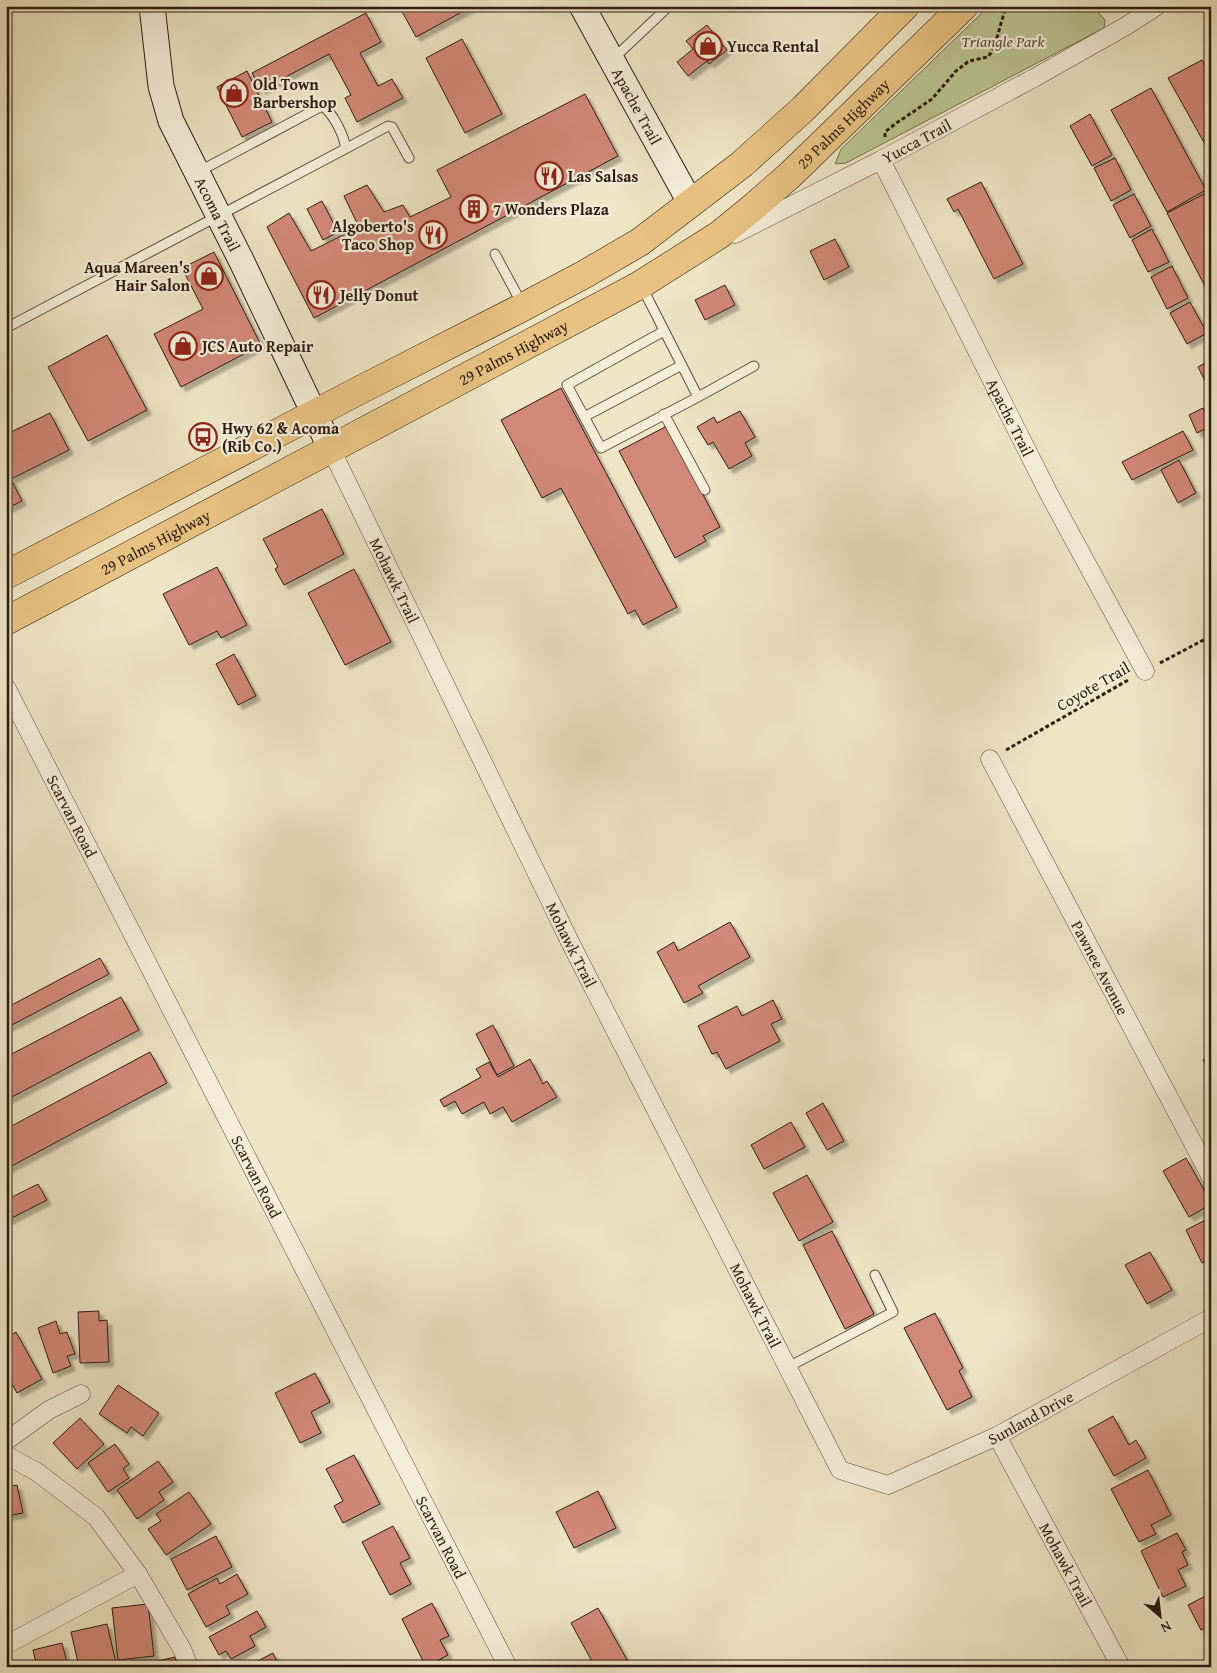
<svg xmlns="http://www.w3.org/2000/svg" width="1217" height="1673" font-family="'Gentium Book Plus',serif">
	<defs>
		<filter id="shadow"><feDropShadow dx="4.5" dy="4.5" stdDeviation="1" flood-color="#0004"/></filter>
	</defs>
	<rect width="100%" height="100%" fill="#eee5c5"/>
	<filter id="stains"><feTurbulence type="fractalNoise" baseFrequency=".004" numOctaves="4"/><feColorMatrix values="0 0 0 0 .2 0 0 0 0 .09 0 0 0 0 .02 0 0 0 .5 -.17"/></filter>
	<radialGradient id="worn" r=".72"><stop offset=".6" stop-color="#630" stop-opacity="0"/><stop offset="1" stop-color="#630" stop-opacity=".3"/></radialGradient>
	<path fill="#bbc392" stroke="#747051" d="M989 6H1065L1098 12 1105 20 1104 28 846 163 835 164 841 149Z"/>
	<path fill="#d28878" stroke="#2d1c10" filter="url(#shadow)" d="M399 6H473L416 37Z
		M366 13 381 42 360 53 378 86 392 79 403 98 357 122 345 98 351 95 329 54 261 90 252 73Z
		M707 25 727 50 709 64 707 61 688 76 677 62 693 49 686 41Z
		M462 39 502 114 465 133 426 58Z
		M1202 60 1211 76V155L1168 78Z
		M247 71 272 122 242 137 217 87Z
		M1151 88 1206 190 1167 212 1111 110Z
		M585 94 618 156 314 318 267 227 289 213 311 251 359 227 344 196 367 185 384 212 403 205 410 217 451 197 437 170Z
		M1090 114 1112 155 1092 166 1070 126Z
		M1115 158 1131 190 1111 201 1094 168Z
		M981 182 1023 264 994 279 958 209 954 212 947 199Z
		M1208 192 1211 197V298L1167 213Z
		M1134 194 1151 226 1130 238 1113 205Z
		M322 201 338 232 323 240 307 209Z
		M1152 229 1169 262 1148 272 1132 240Z
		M835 239 849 267 824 280 810 251Z
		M214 252 261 345 181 387 154 334 203 309 182 268Z
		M1172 266 1188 298 1167 309 1151 277Z
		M725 285 735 305 705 320 695 300Z
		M1190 302 1207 333 1187 344 1170 313Z
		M107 335 147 410 88 441 48 367Z
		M1211 360V390L1210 391 1198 367Z
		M561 388 677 607 643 625 635 610 628 614 561 488 542 498 501 420Z
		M1203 408 1211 426 1197 433 1189 415Z
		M740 411 755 437 745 443 752 456 729 469 713 442 708 445 697 427 714 417 717 423Z
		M50 413 69 450 11 479 22 501 6 509V427L9 433Z
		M667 426 720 527 703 536 706 541 675 558 619 451Z
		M1183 431 1193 450 1132 480 1122 462Z
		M1179 460 1196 493 1178 503 1161 470Z
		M322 509 344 554 284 585 275 569 278 567 263 539Z
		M217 567 247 625 221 638 217 631 189 645 163 594Z
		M354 569 391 642 345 665 308 593Z
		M234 654 256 696 238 705 216 664Z
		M730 922 750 957 698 986 703 993 684 1003 657 952 674 942 678 951Z
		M100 958 109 974 6 1028V1008Z
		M121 997 139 1030 6 1100V1057Z
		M773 1000 782 1019 771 1024 780 1041 726 1069 717 1052 712 1054 698 1026 737 1006 742 1016Z
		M493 1025 514 1066 497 1075 476 1034Z
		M150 1052 167 1083 6 1169V1129Z
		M1211 1056V1073L1203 1060Z
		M530 1059 543 1084 547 1081 557 1097 512 1122 503 1107 490 1114 484 1102 462 1114 455 1101 444 1107 440 1100 481 1077 476 1069 489 1062 498 1077Z
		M823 1103 844 1141 827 1150 806 1113Z
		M791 1122 805 1147 764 1169 751 1145Z
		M1186 1158 1211 1202V1204L1189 1217 1163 1171Z
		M807 1175 833 1222 799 1241 773 1193Z
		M38 1184 47 1200 6 1221V1200Z
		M1211 1217V1259L1202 1263 1186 1230Z
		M832 1231 874 1314 845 1329 803 1245Z
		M1150 1252 1172 1290 1147 1304 1125 1265Z
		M99 1311V1321L107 1320 109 1362 80 1363 78 1312Z
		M935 1313 963 1368 959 1371 972 1397 947 1410 904 1328Z
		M56 1321 60 1334 67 1332 75 1354 67 1356 71 1366 53 1373 38 1328Z
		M16 1332 42 1379 17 1393 6 1373V1338Z
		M315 1373 330 1402 311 1412 321 1433 300 1443 275 1393Z
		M118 1385 159 1413 143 1436 131 1427 127 1433 99 1414Z
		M1113 1416 1129 1445 1136 1440 1146 1458 1114 1476 1088 1430Z
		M80 1418 104 1444 77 1469 53 1443Z
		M115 1444 129 1464 123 1469 129 1478 108 1492 88 1463Z
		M354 1455 380 1504 343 1523 334 1506 343 1501 326 1469Z
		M158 1461 173 1482 159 1492 164 1500 137 1519 117 1490Z
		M1148 1470 1171 1515 1151 1525 1156 1534 1139 1542 1111 1489Z
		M17 1485 23 1513 6 1516V1487Z
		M598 1491 616 1528 574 1548 556 1512Z
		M189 1492 211 1524 166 1555 148 1529 161 1521 156 1514Z
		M393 1526 410 1558 400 1563 411 1584 390 1595 362 1542Z
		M1177 1533 1186 1550 1182 1552 1188 1565 1178 1570 1186 1586 1163 1597 1141 1551Z
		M216 1536 232 1567 187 1590 171 1559Z
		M237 1574 248 1594 226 1606 230 1614 206 1627 188 1594 217 1578 220 1584Z
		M1211 1593V1625L1201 1630 1188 1605Z
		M432 1603 449 1636 440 1640 448 1655 426 1667 402 1619Z
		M148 1604 154 1656 118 1660 112 1608Z
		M598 1608 631 1667H595L571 1623Z
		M257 1611 266 1627 250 1636 255 1646 231 1659 226 1651 219 1655 209 1637Z
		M107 1624 117 1667H79L71 1632Z
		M62 1643 68 1667H37L33 1650Z
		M273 1653 280 1667H246Z
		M175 1657 177 1667H159L158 1661Z"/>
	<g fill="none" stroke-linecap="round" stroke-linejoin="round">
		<defs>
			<path id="lane" d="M613 59 669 6
				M345 149 388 126 392 127 409 158
				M495 254 522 304
				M642 287 698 397 601 448 567 385 664 331
				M6 328 345 149C346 138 332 111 322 106L198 172
				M698 397 754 366
				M664 414 705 490
				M584 417 682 365
				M788 1367 893 1312 875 1275"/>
			<g id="street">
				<path id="s1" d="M881 160 1049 494 1145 671"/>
				<path id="s2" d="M735 234 881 160 1034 78 1126 26 1157 6"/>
				<path id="s3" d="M331 449 571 944 840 1470 888 1485 997 1436 1211 1318"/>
				<path id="s4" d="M6 687 508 1667"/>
				<path id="s5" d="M990 759 1211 1177"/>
				<path id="s6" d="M997 1436 1121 1667"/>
				<path d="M6 1441 49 1410 81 1394"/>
				<path d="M6 1455 37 1472 96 1517 138 1574 182 1649 189 1667"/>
				<path d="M6 1645 138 1574"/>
			</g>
			<g id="secondary">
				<path id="s7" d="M152 6 161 86 171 121 242 262 331 449"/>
				<path id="s8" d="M582 6 691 204"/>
			</g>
			<g id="primary">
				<path d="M6 575 358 391 523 307 585 274 640 242 742 164 803 109 905 6"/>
				<path id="s9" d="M6 621 640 285 719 235 751 209 790 175 964 6"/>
			</g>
		</defs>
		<use href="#lane" stroke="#5d4e3d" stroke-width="11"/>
		<use href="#street" stroke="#5d4e3d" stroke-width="19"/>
		<use href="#secondary" stroke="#2d1c10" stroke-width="27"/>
		<use href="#primary" stroke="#2d1c10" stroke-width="29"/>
		<path stroke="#2d1c10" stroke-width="3" stroke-dasharray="4 2.5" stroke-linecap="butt" d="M885 137V132L895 124 932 99 956 71 969 61 988 57 994 48 1006 6
			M1160 663 1211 636
			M1006 750 1130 679"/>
		<use href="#lane" stroke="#f4eed9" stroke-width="9"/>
		<use href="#street" stroke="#f4eed9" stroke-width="18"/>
		<use href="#secondary" stroke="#f4eed9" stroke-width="25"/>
		<use href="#primary" stroke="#e7c282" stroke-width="28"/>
	</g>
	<defs>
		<symbol id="shop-ring" viewBox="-11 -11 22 22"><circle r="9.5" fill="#f4eed9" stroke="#8f2418" stroke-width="1.5"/><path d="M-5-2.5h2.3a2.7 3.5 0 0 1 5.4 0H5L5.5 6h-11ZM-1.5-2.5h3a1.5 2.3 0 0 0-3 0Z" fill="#8f2418"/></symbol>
		<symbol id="restaurant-ring" viewBox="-11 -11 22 22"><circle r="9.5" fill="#f4eed9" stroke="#8f2418" stroke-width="1.5"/><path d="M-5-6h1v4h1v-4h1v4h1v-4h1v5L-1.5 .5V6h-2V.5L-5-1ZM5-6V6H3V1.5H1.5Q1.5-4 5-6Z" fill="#8f2418"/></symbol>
		<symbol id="building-ring" viewBox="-11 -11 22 22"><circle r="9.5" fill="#f4eed9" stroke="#8f2418" stroke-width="1.5"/><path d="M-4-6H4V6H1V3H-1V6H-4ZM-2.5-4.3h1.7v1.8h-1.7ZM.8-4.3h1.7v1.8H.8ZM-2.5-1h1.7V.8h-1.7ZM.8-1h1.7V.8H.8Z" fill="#8f2418"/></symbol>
		<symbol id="bus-ring" viewBox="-11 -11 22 22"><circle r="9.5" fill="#f4eed9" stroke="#8f2418" stroke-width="1.5"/><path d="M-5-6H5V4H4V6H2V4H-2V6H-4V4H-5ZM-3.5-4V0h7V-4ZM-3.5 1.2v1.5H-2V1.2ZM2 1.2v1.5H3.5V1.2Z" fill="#8f2418"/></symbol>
	</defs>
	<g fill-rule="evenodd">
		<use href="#shop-ring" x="692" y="30" width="32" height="32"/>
		<use href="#shop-ring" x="218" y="77" width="32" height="32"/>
		<use href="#restaurant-ring" x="533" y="160" width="32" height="32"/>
		<use href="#building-ring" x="458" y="193" width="32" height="32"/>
		<use href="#restaurant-ring" x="417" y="219" width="32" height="32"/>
		<use href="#shop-ring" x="193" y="260" width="32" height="32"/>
		<use href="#restaurant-ring" x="305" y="279" width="32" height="32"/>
		<use href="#shop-ring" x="167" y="330" width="32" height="32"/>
		<use href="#bus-ring" x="187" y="421" width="32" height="32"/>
	</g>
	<g text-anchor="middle" stroke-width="4.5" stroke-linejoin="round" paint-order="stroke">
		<g font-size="16" font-style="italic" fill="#584e37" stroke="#f4eed9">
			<text x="1003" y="47">Triangle Park</text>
		</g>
		<g font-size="16" font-weight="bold" fill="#2d1c10" stroke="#f4eed9" text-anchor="start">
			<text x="727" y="52">Yucca Rental</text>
			<text x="253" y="90">Old Town<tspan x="253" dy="18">Barbershop</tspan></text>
			<text x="568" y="182">Las Salsas</text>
			<text x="493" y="215">7 Wonders Plaza</text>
			<text x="414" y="232" text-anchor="end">Algoberto's<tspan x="414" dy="18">Taco Shop</tspan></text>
			<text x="190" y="273" text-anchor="end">Aqua Mareen's<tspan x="190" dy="18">Hair Salon</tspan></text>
			<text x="340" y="301">Jelly Donut</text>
			<text x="202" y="352">JCS Auto Repair</text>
			<text x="222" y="434">Hwy 62 &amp; Acoma<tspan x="222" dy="18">(Rib Co.)</tspan></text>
		</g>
		<g font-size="16" fill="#2d1c10" stroke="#f4eed9">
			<text dy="6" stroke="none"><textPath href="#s8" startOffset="114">Apache Trail</textPath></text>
			<text dy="6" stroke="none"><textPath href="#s9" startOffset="978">29 Palms Highway</textPath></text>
			<text dy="6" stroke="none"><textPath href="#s2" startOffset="204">Yucca Trail</textPath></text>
			<text dy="6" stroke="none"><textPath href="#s7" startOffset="221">Acoma Trail</textPath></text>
			<text dy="6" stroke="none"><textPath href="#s9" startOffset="574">29 Palms Highway</textPath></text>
			<text dy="6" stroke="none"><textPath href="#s1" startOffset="288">Apache Trail</textPath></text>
			<text dy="6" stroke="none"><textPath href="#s9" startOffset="169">29 Palms Highway</textPath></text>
			<text dy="6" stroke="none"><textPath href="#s3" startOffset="146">Mohawk Trail</textPath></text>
			<text transform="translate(1093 686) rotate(-30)" y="6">Coyote Trail</text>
			<text dy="6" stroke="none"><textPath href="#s4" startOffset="145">Scarvan Road</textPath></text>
			<text dy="6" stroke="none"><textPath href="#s3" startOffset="551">Mohawk Trail</textPath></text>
			<text dy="6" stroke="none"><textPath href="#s5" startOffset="236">Pawnee Avenue</textPath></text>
			<text dy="6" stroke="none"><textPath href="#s4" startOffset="550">Scarvan Road</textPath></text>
			<text dy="6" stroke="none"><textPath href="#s3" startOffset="956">Mohawk Trail</textPath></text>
			<text dy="6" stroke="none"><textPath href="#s3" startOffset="1349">Sunland Drive</textPath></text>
			<text dy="6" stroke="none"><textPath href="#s4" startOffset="955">Scarvan Road</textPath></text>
			<text dy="6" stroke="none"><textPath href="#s6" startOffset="146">Mohawk Trail</textPath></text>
		</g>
	</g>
	<rect width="1217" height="1673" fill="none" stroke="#eee5c5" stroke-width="25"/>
	<rect x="8" y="8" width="1202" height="1658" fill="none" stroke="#2d1c10" stroke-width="2.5"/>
	<rect x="12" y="12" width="1192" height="1648" fill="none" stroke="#2d1c10"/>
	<g transform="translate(1160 1616) rotate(152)" stroke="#f4eed9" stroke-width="4" paint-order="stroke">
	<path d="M0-4L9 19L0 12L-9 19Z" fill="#2d1c10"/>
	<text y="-8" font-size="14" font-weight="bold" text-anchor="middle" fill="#2d1c10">N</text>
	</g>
	<rect width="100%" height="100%" filter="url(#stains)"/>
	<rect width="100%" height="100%" fill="url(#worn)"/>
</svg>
